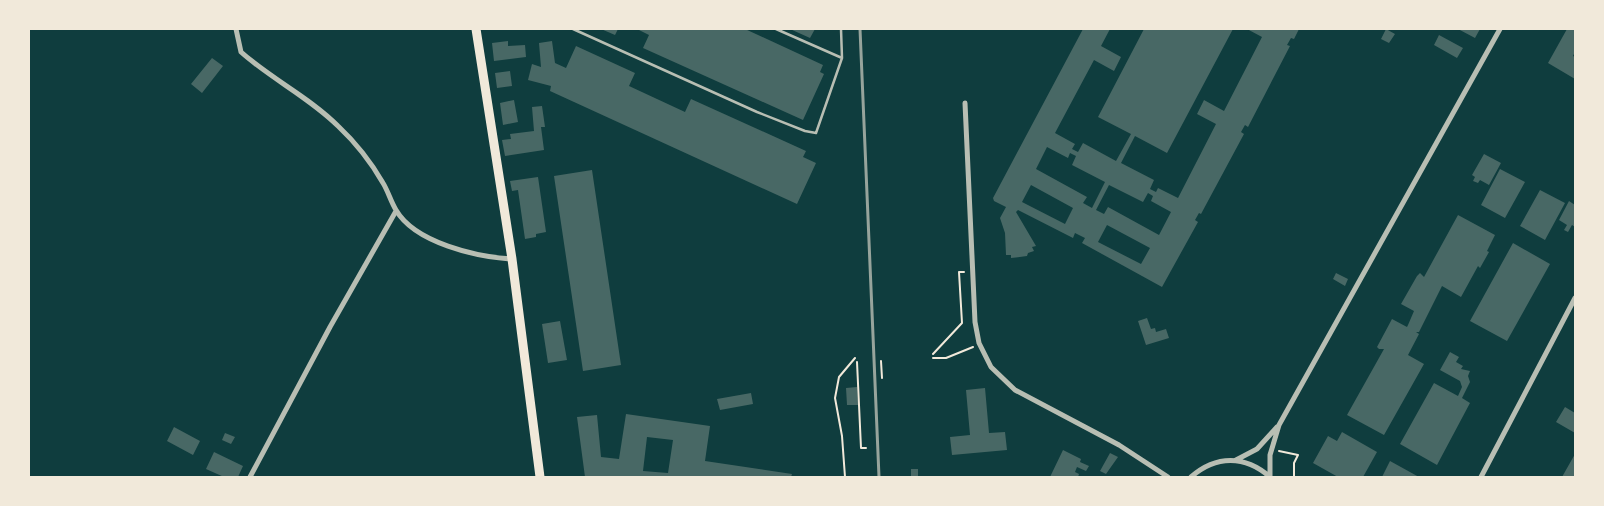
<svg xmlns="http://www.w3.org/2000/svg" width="1604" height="506" font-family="Literata,serif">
	<rect width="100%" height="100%" fill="#0f3d3e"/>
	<path fill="#486865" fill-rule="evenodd" d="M601 29H618L615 35Z
		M637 29H745L823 65 820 72 824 74 803 120 643 48 649 35Z
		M790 29H815L810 38Z
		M1083 29H1110L1101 46 1121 57 1114 71 1094 60 1055 133 1075 144 1072 149 1078 152 1083 143 1116 161 1131 134 1098 117 1144 29H1233L1167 153 1135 136 1121 163 1154 180 1150 189 1156 192 1158 188 1178 198 1216 124 1197 114 1204 100 1224 111 1262 37 1247 29H1299L1294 39 1291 38 1287 45 1290 46 1248 127 1245 125 1241 132 1244 134 1201 214 1199 213 1195 220 1198 222 1162 287 1082 243 1085 238 1075 233 1073 238 1018 210 1016 212 1036 246 1032 247 1034 251 1028 253 1027 256 1011 258V255H1006L1005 233 1000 218 1006 207 994 201 993 198ZM1047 147 1068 158 1070 153 1076 156 1072 165 1105 182 1092 208 1083 203 1087 197 1036 169ZM1031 185 1073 208 1065 224 1022 202ZM1109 185 1143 202 1148 193 1153 196 1151 201 1171 212 1159 235 1108 207 1104 214 1096 210ZM1107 225 1150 248 1141 264 1098 242Z
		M1386 29 1395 34 1389 43 1381 39Z
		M1458 29H1480L1475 38Z
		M1567 29H1575V52L1573 56 1575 57V79L1548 63Z
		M1439 35 1463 48 1457 58 1434 45Z
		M508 41V46L525 45 526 57 494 61 492 43Z
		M552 41 555 63 566 68 576 46 635 73 629 86 685 112 691 99 806 151 803 157 816 163 797 204 550 91 551 86 528 80 532 64 541 67 539 43Z
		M212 58 223 66 202 93 191 84Z
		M510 71 512 86 497 88 495 73Z
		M514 100 518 122 503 125 500 103Z
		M542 106 545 127H541L544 150 505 156 502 140 511 139 510 134 534 131 532 107Z
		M1484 154 1501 163 1489 185 1480 180 1478 183 1473 181 1475 177 1472 175Z
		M1500 169 1525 182 1505 218 1481 205Z
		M592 170 621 365 583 371 554 176Z
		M538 177 546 232 536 234V237L525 239 518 190 512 191 510 181Z
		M1540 190 1565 203 1545 240 1520 226Z
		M1569 201 1575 205V227L1572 225 1568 232 1564 230 1567 225 1559 220Z
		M1458 215 1495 235 1487 251 1489 252 1480 268 1478 266 1461 297 1442 286 1419 332H1416L1419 334 1408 355 1424 364 1384 435 1347 415 1384 349H1379L1377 347 1392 319 1407 327 1408 325 1414 311 1401 304 1417 276 1420 273 1424 277Z
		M1513 243 1550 264 1507 341 1470 321Z
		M1336 273 1348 279 1345 286 1333 279Z
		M1147 318 1151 329 1155 328 1156 332 1166 329 1169 338 1146 345 1138 321Z
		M560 321 567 360 548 363 542 324Z
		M1450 352 1459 357 1456 362 1463 366 1461 369 1470 371 1468 376 1470 382 1462 398 1470 403 1437 465 1400 444 1434 383 1458 396 1462 387 1460 381 1440 370Z
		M857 387 858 405H847L846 388Z
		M985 388 989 433 1005 432 1007 450 952 455 950 437 970 435 966 390Z
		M751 393 753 404 720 410 717 399Z
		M1565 407 1575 413V433L1556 422Z
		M626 414 710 426 705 461 792 474 791 477H585L577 417 597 415 601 457 619 459ZM647 437 673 440 668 473 643 471Z
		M174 427 200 441 193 455 167 441Z
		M1342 432 1377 452 1363 477H1338L1313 463 1328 436 1337 441Z
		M225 433 235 437 231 444 222 440Z
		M1063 450 1081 459 1080 462 1089 466 1086 471 1077 467 1075 472 1079 474 1078 477H1050Z
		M214 452 243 466 238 477H224L206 469Z
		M1110 453 1118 457 1106 474 1100 471Z
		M1575 454V477H1562Z
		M1390 461 1419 477H1382Z
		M911 469H918V477H911Z"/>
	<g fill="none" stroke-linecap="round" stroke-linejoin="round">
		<path stroke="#f1e9da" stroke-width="2" d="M933 354 962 323 959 272H964
			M933 358H946L973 347
			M881 361 882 378
			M857 362 861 448H866
			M1279 451 1298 455 1294 463V477
			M845 477 842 436 835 398 839 377 855 358"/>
		<path stroke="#b8beb3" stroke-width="2.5" d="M573 29 757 112 805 131 816 133 842 58 841 29
			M776 29 842 58"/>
		<path stroke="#b8beb3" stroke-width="5" d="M236 29 241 52C271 79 309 97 338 126 355 142 371 162 383 183 388 191 391 202 396 210 415 243 477 257 512 259
			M965 103 975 322 979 343 991 367 1015 390 1119 445 1168 477
			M1236 460 1257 449 1277 427
			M250 477 330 327 396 211
			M1191 477C1216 455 1245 455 1270 477
			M1270 477V455L1279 425 1500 29
			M1481 477 1575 298"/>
		<path stroke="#f1e9da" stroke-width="9" d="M476 29 512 259 540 477"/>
		<path stroke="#97a49c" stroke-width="3" d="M860 29 879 477"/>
	</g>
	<rect width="1604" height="506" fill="none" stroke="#f1e9da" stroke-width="60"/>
</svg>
